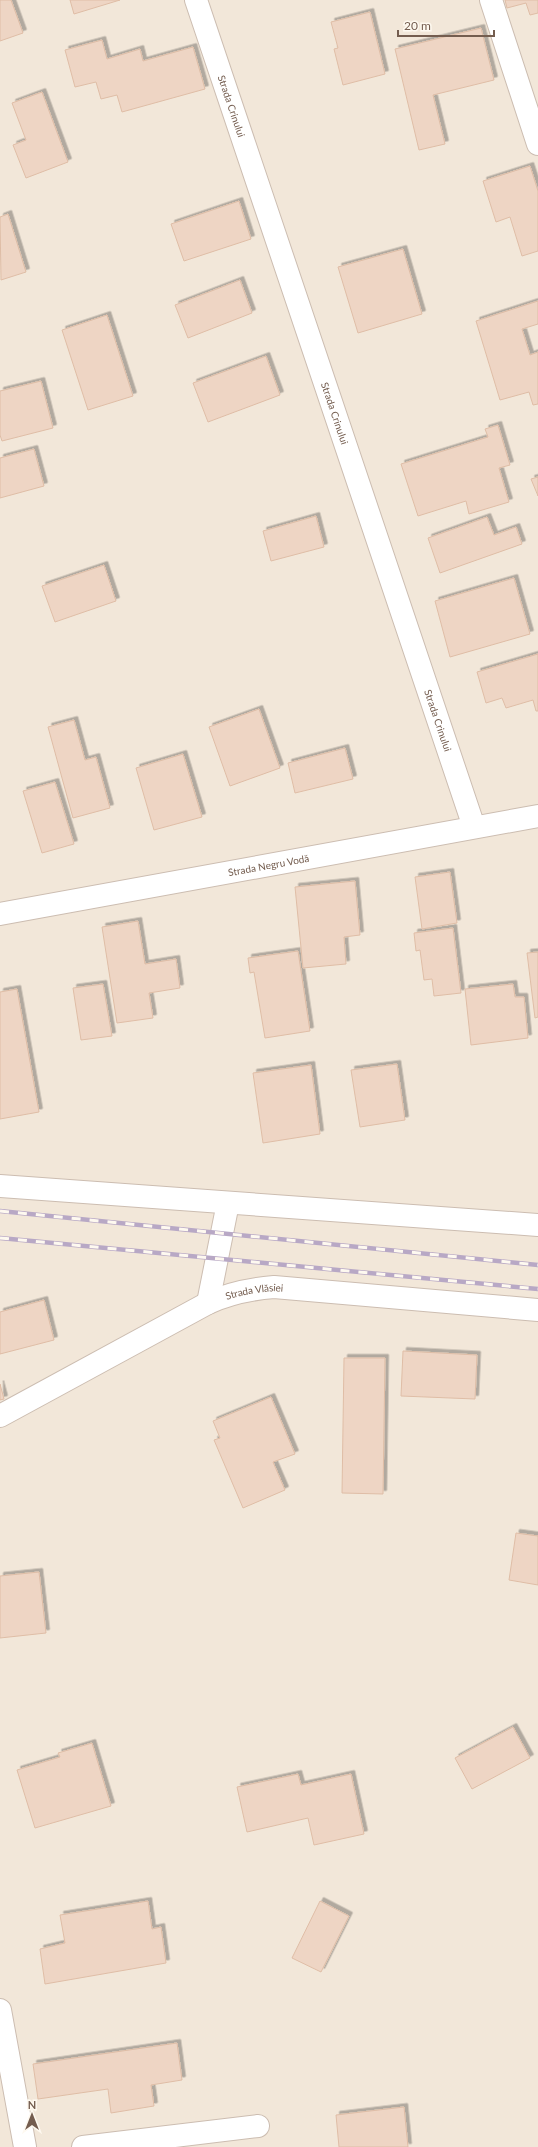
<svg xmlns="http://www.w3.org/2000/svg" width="538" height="2147" font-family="Lato,sans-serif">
	<defs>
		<filter id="shadow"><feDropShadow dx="3.5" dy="-3.5" stdDeviation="0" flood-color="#0004"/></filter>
	</defs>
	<rect width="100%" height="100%" fill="#fbf5ea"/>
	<path fill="#f2e7d9" d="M0 0H538V2147H0Z"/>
	<path fill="#eed5c4" stroke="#dfbda6" filter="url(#shadow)" d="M0 0H11L23 33 0 41Z
		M70 0H120L74 14Z
		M505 0H538V13L530 15 526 3 507 8Z
		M370 12 385 74 343 85 334 49 338 48 331 22Z
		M481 28 494 80 433 95 445 144 419 150 395 49Z
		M102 40 107 59 140 49 143 61 193 47 205 89 122 112 117 95 101 99 96 82 75 87 65 50Z
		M42 92 68 162 26 178 13 145 26 140 12 103Z
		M530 166 538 191V251L522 256 510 217 496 222 483 181Z
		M239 201 251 239 184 261 171 224Z
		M8 214 26 272 1 280 0 217Z
		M403 249 422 314 358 333 338 267Z
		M240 280 252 313 188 338 175 305Z
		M538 301V324L522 329 530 355 538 352V404L533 405 529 392 500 400 476 321Z
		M107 315 133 396 88 410 62 330Z
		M266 356 280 395 208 422 193 383Z
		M41 381 53 428 2 441 0 435V391Z
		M498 425 510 465 499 468 509 502 469 514 466 501 418 516 401 464 488 437 485 429Z
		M34 449 44 486 0 498V458Z
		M538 477V496L531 479Z
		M316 516 324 547 271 561 263 531Z
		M487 517 494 535 516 527 522 544 440 573 428 538Z
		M104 565 116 601 55 622 42 586Z
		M514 578 530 634 450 657 435 601Z
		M538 654V711H536L533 700 506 708 502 698 486 703 477 672Z
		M259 709 280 768 230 786 209 727Z
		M74 720 85 760 96 757 110 808 73 818 48 727Z
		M345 748 353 779 295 793 288 763Z
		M183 754 202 817 154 830 136 768Z
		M55 782 74 844 42 853 23 791Z
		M450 872 457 923 422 929 415 877Z
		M355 881 360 935 344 937 346 964 303 968 295 887Z
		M138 921 145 964 176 959 180 988 149 993 153 1018 117 1023 102 927Z
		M453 928 461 993 434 996 432 979 424 980 420 950 416 951 414 933Z
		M298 951 310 1031 265 1038 254 972 250 973 248 958Z
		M538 952V1017L535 1018 527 953Z
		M103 984 112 1036 81 1040 73 988Z
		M513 984 515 997H524L528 1038 471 1045 465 989Z
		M17 989 39 1112 0 1119V992Z
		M397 1064 405 1120 360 1127 351 1070Z
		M311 1065 320 1134 263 1143 253 1073Z
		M44 1300 54 1340 0 1354V1312Z
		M403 1351 477 1355 475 1399 401 1396Z
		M344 1358H385L383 1494 342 1493Z
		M0 1384 4 1399 0 1400Z
		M271 1397 295 1454 273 1462 285 1490 243 1508 214 1440 220 1438 213 1421Z
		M516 1533 538 1536V1585L509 1580Z
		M39 1572 46 1633 0 1638V1576Z
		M513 1727 530 1758 472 1789 455 1758Z
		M92 1743 111 1806 35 1828 17 1770 60 1757 58 1753Z
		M298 1774 301 1785 351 1774 364 1834 314 1845 308 1818 247 1832 237 1787Z
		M148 1901 152 1929 161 1927 166 1963 45 1984 40 1949 65 1943 60 1915Z
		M320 1901 349 1916 321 1972 292 1958Z
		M177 2043 182 2080 151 2085 154 2106 111 2113 108 2089 38 2099 33 2064Z
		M404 2107 408 2147H339L336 2115Z"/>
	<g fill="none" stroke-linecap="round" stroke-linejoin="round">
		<defs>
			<g id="street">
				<path id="s1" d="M196 0 474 827"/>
				<path d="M491 0 538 144"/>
				<path id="s2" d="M0 914 538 816"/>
				<path d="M0 1186 538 1225"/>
				<path d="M208 1303 228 1203"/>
				<path id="s3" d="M0 1416 208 1303C230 1293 250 1289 274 1287L538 1310"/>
				<path d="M0 2010 25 2147"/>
				<path d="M83 2147 258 2126"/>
			</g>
		</defs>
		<use href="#street" stroke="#ccbdb1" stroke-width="24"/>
		<use href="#street" stroke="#fff" stroke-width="22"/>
		<defs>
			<path id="rail" d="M0 1211 538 1265
				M0 1238 538 1289"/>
		</defs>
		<use href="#rail" stroke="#b8a8c5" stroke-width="4.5"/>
		<use href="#rail" stroke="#fef9f0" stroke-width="3" stroke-dasharray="9" stroke-linecap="butt"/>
	</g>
	<g text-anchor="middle" stroke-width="3" stroke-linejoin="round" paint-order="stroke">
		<g font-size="10" fill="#745d4f" stroke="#fef9f0">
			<text dy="4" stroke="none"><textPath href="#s1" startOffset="112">Strada Crinului</textPath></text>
			<text dy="4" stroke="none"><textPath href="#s1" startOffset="436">Strada Crinului</textPath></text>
			<text dy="4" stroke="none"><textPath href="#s1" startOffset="760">Strada Crinului</textPath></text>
			<text dy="4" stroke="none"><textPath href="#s2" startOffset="273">Strada Negru Vodă</textPath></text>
			<text dy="4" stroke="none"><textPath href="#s3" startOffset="285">Strada Vlăsiei</textPath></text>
		</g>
	</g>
	<g transform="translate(32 2115)" stroke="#fef9f0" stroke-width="3" paint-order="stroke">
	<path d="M0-3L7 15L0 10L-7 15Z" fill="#745d4f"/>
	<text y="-6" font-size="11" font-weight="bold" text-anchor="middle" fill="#745d4f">N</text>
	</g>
	<path d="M398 30v6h96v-6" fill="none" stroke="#745d4f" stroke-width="2"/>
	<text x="404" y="30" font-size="12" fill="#745d4f" stroke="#fef9f0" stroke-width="3" paint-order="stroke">20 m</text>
</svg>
